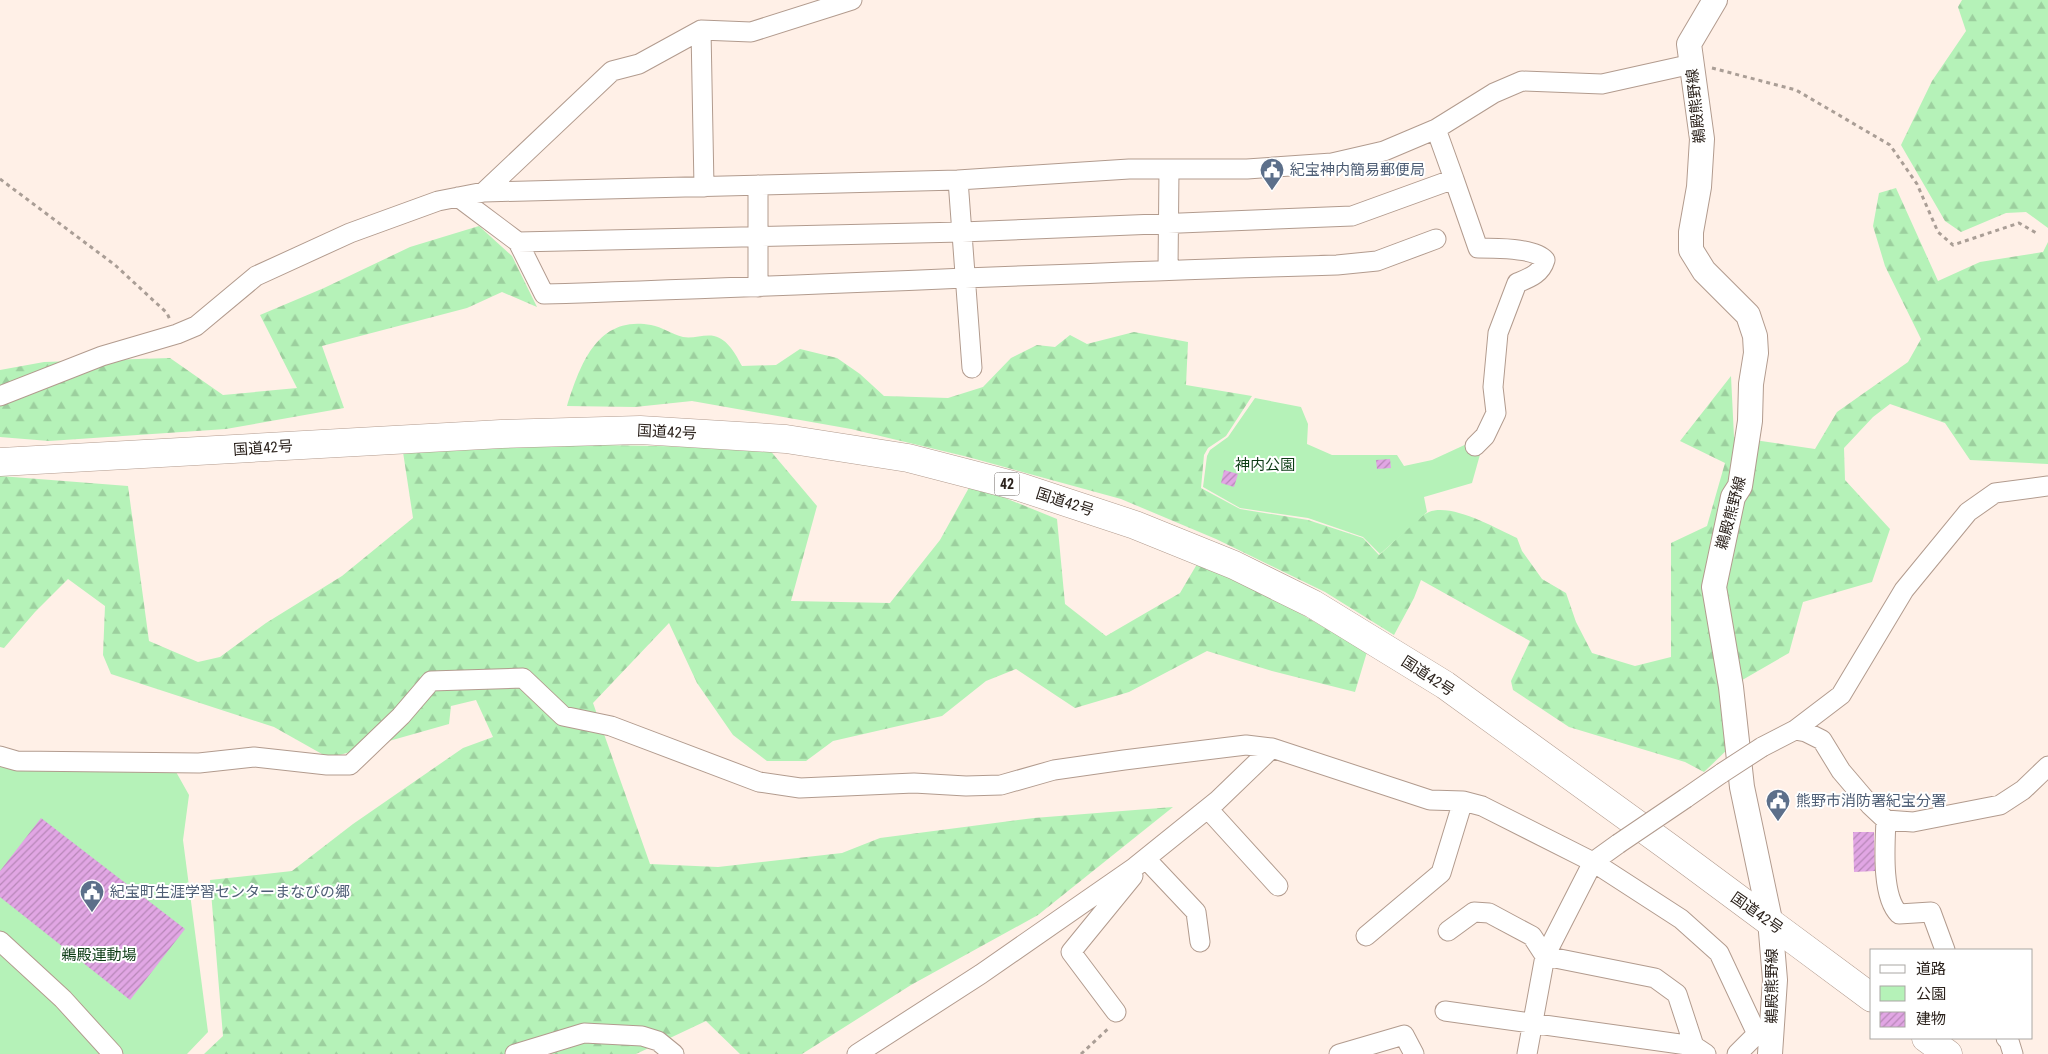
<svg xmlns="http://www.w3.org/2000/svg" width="2048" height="1054" font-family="'Roboto Condensed','Noto Sans JP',sans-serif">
	<defs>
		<pattern id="forest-firs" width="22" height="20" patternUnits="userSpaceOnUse" patternTransform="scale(1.25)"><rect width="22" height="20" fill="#b5f2b8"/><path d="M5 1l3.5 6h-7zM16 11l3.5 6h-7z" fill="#9ccf9e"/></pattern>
		<pattern id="building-hatch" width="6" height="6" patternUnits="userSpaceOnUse" patternTransform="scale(1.25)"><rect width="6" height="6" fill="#e1a6e4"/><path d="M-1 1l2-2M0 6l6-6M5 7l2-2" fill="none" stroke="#b787b8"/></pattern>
	</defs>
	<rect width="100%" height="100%" fill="#fff0e7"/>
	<path fill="url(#forest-firs)" d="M1962 0H2048V228L2026 212 2006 213 1961 232 1945 221 1901 145 1932 81 1966 31 1958 7Z
		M1896 188 1938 281 1980 262 2043 252 2048 242V464L1970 460 1945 423 1890 404 1873 417 1844 448 1845 480 1890 529 1872 582 1803 602 1789 653 1725 690 1730 747 1704 772 1685 762 1569 727 1513 690 1511 681 1530 641 1421 580 1414 598 1394 635 1325 592 1216 539 1121 499 968 457 851 429 692 401 635 407 567 406C580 365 597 315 651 325 662 327 672 334 683 337 693 339 704 334 714 336 728 339 736 355 742 366L776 365 800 349 837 358 860 374 884 396 948 398 983 387 1011 358 1037 345 1055 347 1070 335 1087 344 1134 332 1188 342 1186 385 1252 396 1226 436 1208 448 1204 455 1201 488 1240 509 1308 520 1363 538 1379 555C1392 545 1416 517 1429 512 1452 503 1495 528 1517 538L1522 551 1542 579 1566 593 1576 622 1592 653 1635 666 1671 657V543L1707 526 1725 463 1680 441 1731 376 1734 437 1815 449 1837 412 1908 362 1921 339 1885 266 1873 226 1879 193Z
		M479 226 512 256 537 307 502 292 467 308 322 346 344 408 226 429 49 441 0 437V370L44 362 170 358 223 395 297 388 260 315 324 288 410 247Z
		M546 444 768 448 817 506 791 601 890 603 940 540 971 484 1057 519 1065 604 1106 636 1180 593 1200 559 1273 598 1367 652 1355 692 1272 671 1207 651 1129 692 1075 708 1016 669 986 681 942 716 833 741 806 761H767L733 735 697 683 669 623 593 703 650 864 718 867 842 853 880 838 1034 818 1173 807 1038 915 911 985 802 1054H740L706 1021 636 1054H204L223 1036 210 880 292 871 353 824 463 748 493 737 476 700 451 706 449 724 329 758 274 727 111 674 103 655 105 606 68 579 35 612 4 648 0 647V476L128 486 149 641 198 662 220 657 266 623 342 576 413 518 403 452Z"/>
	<path fill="#b5f2b8" d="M1255 398 1301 407 1308 424 1307 444 1332 455H1397L1404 466 1432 460 1471 442 1481 451 1472 483 1424 497 1427 512 1380 554 1363 537 1308 518 1240 508 1203 487 1207 456 1210 450 1228 437Z
		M166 754 189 795 183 840 208 1032 187 1054H0V764Z"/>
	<path fill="url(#building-hatch)" d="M1390 459 1391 468 1377 469 1376 460Z
		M1224 470 1238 474 1234 487 1221 483Z
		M41 818 185 929 130 1000 0 897V871Z
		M1853 832H1874L1875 871 1854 872Z"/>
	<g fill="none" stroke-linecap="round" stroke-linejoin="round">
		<defs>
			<path id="minor" d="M701 30 704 187
				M1454 179 1478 248C1494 248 1535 248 1545 260 1541 274 1529 278 1517 283L1498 333 1493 387 1496 413 1485 436 1475 446
				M958 180 972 368
				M484 192 612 71 639 64 701 30 751 32 852 0
				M458 197 518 242 962 232 1352 216 1454 179 1436 129
				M518 242 544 294C808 286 1072 272 1337 265L1377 261 1436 239
				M1168 269 1169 170
				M758 287V185
				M0 396 102 356 177 334 196 326 256 276 350 233 438 201 484 192 958 180 1129 169H1247L1332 163 1384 151 1436 129 1494 93 1522 81 1602 84 1692 64
				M1795 730 1806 732 1822 740 1841 771 1870 805 1886 820 1913 822 2000 805 2023 790 2048 766
				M1762 747 1795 730 1841 695 1904 590 1968 512 1995 493 2048 486
				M0 756 17 761 199 763 254 757 327 765H350L401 716 431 681 523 678 563 716 611 726 759 782 800 788 914 783 966 786 1001 785 1054 770 1124 760 1246 745 1272 748 1430 800 1463 801 1482 806 1593 862 1681 919 1719 953 1757 1034 1771 1040
				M1686 798 1722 773
				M1208 809 1278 886
				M1886 820C1885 845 1881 896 1899 914L1931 912 1945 950
				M1146 859 1196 912 1200 942
				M1448 931 1474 912 1489 913 1532 936 1545 956 1655 978 1677 994 1694 1046 1706 1054
				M1366 936 1441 873 1463 801
				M0 941 63 999 113 1054
				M1445 1011 1694 1046
				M1116 1012 1071 952 1133 876
				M2006 1038 2009 1041 2013 1054
				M515 1054 584 1033 642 1036 658 1041 674 1054
				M857 1054 981 974 1135 867 1217 801 1272 748
				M1339 1054 1404 1035 1414 1054
				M1527 1054 1545 956 1593 862 1618 844
				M1737 1054 1757 1034"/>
			<path id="major" d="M1715 0 1689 44 1702 139 1699 187 1691 232V250L1704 271 1748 315 1755 336 1756 353 1751 384 1750 421 1740 486 1733 497 1714 587 1731 687 1742 787 1770 920 1775 980 1770 1054"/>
			<path id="highway" d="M0 462 501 434 640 430 786 439 908 458 1020 487 1135 525 1234 565 1313 604 1445 685 1670 848 1872 998
				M1926 1038 1948 1054"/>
		</defs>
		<use href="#minor" stroke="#b29b8e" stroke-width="21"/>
		<use href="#major" stroke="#b29b8e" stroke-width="26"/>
		<use href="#highway" stroke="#b29b8e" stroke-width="29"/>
		<path stroke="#aa9e96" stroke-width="3" stroke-dasharray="4 4" stroke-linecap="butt" d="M1712 68 1796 90 1890 145 1917 184 1938 232 1953 245 2019 223 2038 234
			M0 179 115 265 167 313 170 320
			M1081 1054 1110 1027"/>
		<use href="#minor" stroke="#fff" stroke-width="19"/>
		<use href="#major" stroke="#fff" stroke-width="24"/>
		<use href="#highway" stroke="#fff" stroke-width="28"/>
		<defs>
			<path id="minor-bridge" d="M1722 773 1762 747
				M1618 844 1686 798"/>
		</defs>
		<use href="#minor-bridge" stroke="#b29b8e" stroke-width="21" stroke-linecap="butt"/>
		<use href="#minor-bridge" stroke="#fff" stroke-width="19"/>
	</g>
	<defs>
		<symbol id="civic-pin" viewBox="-11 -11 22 30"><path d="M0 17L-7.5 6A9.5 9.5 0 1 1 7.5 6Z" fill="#5c6f8a" stroke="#fff"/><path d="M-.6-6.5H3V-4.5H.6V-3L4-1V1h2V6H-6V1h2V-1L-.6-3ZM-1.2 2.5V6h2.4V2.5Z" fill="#fff"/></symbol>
	</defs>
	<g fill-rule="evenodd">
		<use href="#civic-pin" x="1258" y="156" width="28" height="38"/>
		<use href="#civic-pin" x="1764" y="787" width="28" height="38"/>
		<use href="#civic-pin" x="78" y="878" width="28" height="38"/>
	</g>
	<g text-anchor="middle" stroke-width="4" stroke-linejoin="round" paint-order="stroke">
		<rect fill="#fff" stroke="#6b6460" stroke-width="1" x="994.5" y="472.5" width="25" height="23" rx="4"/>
		<g font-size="14" font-weight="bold" fill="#2b221c">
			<text x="1007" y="489">42</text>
		</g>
		<g font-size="15" fill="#2b221c" stroke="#fff">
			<text transform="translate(1696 106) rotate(-96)" y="5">鵜殿熊野線</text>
			<text transform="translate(667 432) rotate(3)" y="5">国道42号</text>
			<text transform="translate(263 448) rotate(-4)" y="5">国道42号</text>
			<text transform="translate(1065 502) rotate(18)" y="5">国道42号</text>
			<text transform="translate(1731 513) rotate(-75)" y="5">鵜殿熊野線</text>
			<text transform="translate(1428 676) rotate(33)" y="5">国道42号</text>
			<text transform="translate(1757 913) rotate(35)" y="5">国道42号</text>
			<text transform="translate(1772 986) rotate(-90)" y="5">鵜殿熊野線</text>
		</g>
		<g font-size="15" fill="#4e5e75" stroke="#fff" text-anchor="start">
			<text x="1290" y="175">紀宝神内簡易郵便局</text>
			<text x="1796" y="806">熊野市消防署紀宝分署</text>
			<text x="110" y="897">紀宝町生涯学習センターまなびの郷</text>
		</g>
		<g font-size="15" fill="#0d3c15" stroke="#fff">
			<text x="1265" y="470">神内公園</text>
			<text x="99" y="960">鵜殿運動場</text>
		</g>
	</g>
	<rect x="1870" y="949" width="162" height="90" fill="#ffffff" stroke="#aaa7a4"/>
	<rect x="1880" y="965" width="25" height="8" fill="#ffffff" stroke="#aaa7a4"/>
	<text x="1916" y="974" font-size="15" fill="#2b221c">道路</text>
	<rect x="1880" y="986" width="25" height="15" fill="#b5f2b8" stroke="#aaa7a4"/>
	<text x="1916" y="999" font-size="15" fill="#2b221c">公園</text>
	<rect x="1880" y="1012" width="25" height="15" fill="url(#building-hatch)" stroke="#aaa7a4"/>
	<text x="1916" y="1024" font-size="15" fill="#2b221c">建物</text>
</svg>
